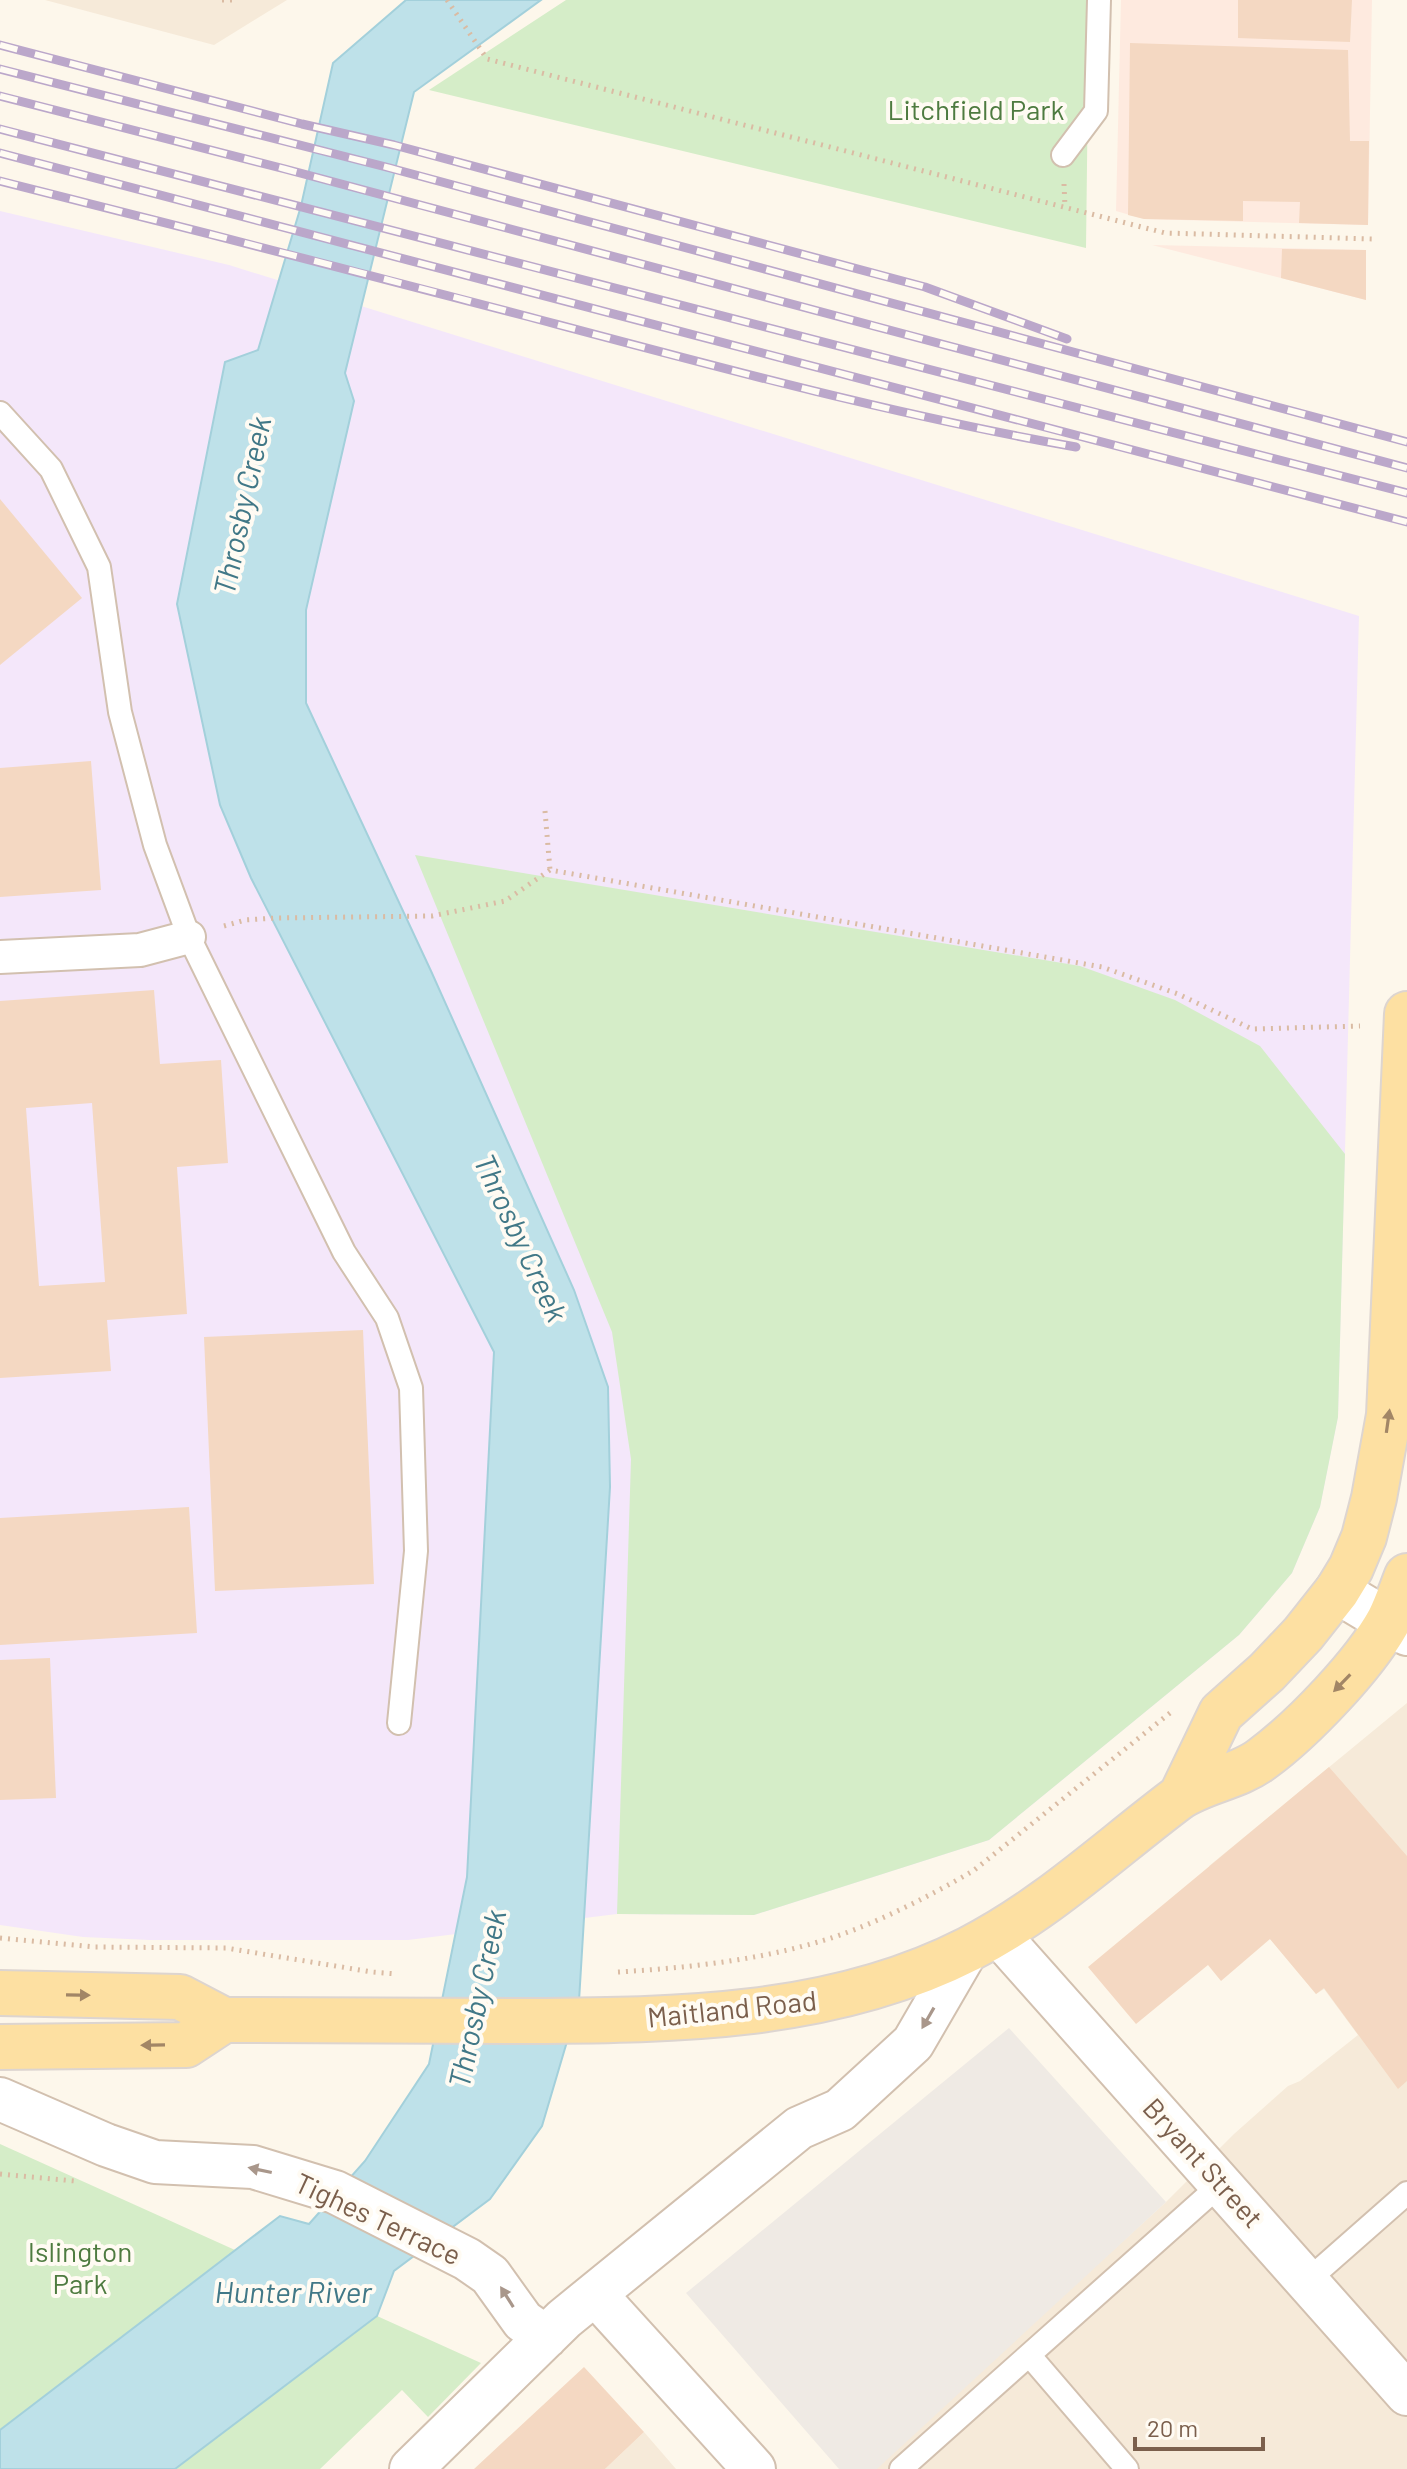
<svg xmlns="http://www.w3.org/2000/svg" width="1407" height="2469" font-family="Barlow,sans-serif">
	<rect width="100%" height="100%" fill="#fdf7eb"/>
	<path fill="#f6ead9" d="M45 0H287L214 45Z
		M1407 1703V2469H873L1166 2202 1234 2134 1288 2086 1300 2081 1358 2035 1324 1989 1316 1994 1209 1866Z
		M644 2432 676 2469H605Z"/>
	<path fill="#feeadf" d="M1121 0H1372L1368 225 1144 219 1116 211Z
		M1152 245 1366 250V300L1281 278Z"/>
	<path fill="#efeae4" d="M1009 2028 1166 2202 877 2469H839L686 2293Z"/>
	<path fill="#f4e7fa" d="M0 211 229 265 1359 616 1338 1417 1320 1507 1292 1573 1239 1635 989 1840 754 1915 617 1914 408 1940H150L83 1937 0 1925Z"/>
	<path fill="#d5edc8" d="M566 0H1089L1086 248 429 90Z
		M415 855 1080 966 1175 1000 1260 1046 1345 1154 1338 1417 1320 1507 1292 1573 1239 1635 989 1840 754 1915 617 1914 631 1459 612 1332Z
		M0 2144 235 2250 0 2430Z
		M377 2316 481 2363 428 2417 402 2390 320 2469H175Z"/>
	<path fill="#bee1e9" stroke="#a3d0db" stroke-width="2" d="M406 0H541L414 92 345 373 354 401 306 610V703L431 971 574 1290 608 1387 610 1487 579 2001 542 2126 490 2199 394 2271 377 2316 175 2469H0V2430L280 2216 309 2224 365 2161 429 2064 467 1877 494 1352 251 878 220 805 177 604 225 362 258 350 301 206 333 63Z"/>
	<path fill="#f4d8c2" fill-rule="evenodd" d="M1238 0H1352L1350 42 1238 38Z
		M1130 43 1348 50 1350 141H1369L1368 225 1299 223 1300 202 1243 201V221L1144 219 1128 215Z
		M1282 249 1366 250V300L1281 278Z
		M0 499 82 598 0 665Z
		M91 761 101 890 0 897V768Z
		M154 990 160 1064 221 1060 228 1163 177 1167 187 1314 107 1320 111 1371 0 1378V1001ZM92 1103 105 1282 39 1286 26 1108Z
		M363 1330 374 1584 215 1591 204 1337Z
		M189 1507 197 1633 0 1645V1518Z
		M50 1658 56 1798 0 1800V1660Z
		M1329 1767 1407 1856V2081L1398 2089 1324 1988 1316 1994 1270 1939 1221 1981 1208 1965 1136 2024 1088 1967Z
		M584 2367 644 2432 605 2469H474Z"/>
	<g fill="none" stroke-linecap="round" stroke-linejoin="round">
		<defs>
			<path id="service" d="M1063 155 1096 111 1099 0
				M0 413 51 469 99 567 120 712 155 845 189 937 344 1252 387 1318 411 1388 416 1551 399 1723
				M1307 2281 1407 2193
				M1030 2356 1127 2469
				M901 2469 1221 2184"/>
			<path id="pedestrian" d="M0 957 140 950 189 937"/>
			<path id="minor" d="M997 1933 1407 2394
				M0 2099 106 2145 155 2162 253 2167 335 2192 467 2259 490 2275 523 2321 546 2337
				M595 2294 754 2469
				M411 2469 564 2319 799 2128 840 2110 913 2043 967 1950"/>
			<path id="secondary" d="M1337 1591 1407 1633"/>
			<path id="primary" d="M1181 1796 1221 1713 1267 1672 1303 1634 1337 1591 1351 1568 1364 1537 1374 1498 1389 1415 1407 1014
				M0 1993 180 1997 224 2020C323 2021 422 2021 521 2021 673 2020 830 2020 969 1949 1047 1909 1108 1851 1177 1799 1202 1781 1237 1778 1262 1759 1303 1729 1365 1664 1389 1620 1396 1606 1401 1591 1407 1576
				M0 2047 186 2045 224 2020"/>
		</defs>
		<use href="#service" stroke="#d2c0af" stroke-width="26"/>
		<use href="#pedestrian" stroke="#d2c0af" stroke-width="36"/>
		<use href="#minor" stroke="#d2c0af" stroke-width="46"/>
		<use href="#secondary" stroke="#d5c1ad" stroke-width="48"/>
		<use href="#primary" stroke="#ddd5d0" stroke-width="48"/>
		<path stroke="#dabba3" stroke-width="5" stroke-dasharray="2 6" stroke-linecap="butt" d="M222 0H232
			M447 0 487 59 1165 233 1374 239
			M1064 184 1065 207
			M545 811 550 870
			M224 926 245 920 276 918 432 916 505 901 550 870 1102 967 1178 994 1252 1029 1360 1026
			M0 1938 95 1947 226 1948 372 1972 397 1974
			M618 1972C685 1968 753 1961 818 1942 868 1928 928 1897 973 1871L1170 1713
			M0 2174 75 2181"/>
		<use href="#service" stroke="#fff" stroke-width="22"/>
		<use href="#pedestrian" stroke="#fff" stroke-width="32"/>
		<use href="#minor" stroke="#fff" stroke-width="42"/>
		<use href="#secondary" stroke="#fff" stroke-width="44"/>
		<use href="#primary" stroke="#fde0a2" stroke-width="44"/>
		<defs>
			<path id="rail" d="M0 45 302 124 394 145 925 287 1067 339
				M0 69 390 168 1407 442
				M0 96 285 169 1407 468
				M0 129 1407 493
				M0 153 1407 522
				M0 181C174 225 349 269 522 315 706 364 889 414 1076 447"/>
		</defs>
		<use href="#rail" stroke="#bba7ca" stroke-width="9"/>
		<use href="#rail" stroke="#fffbf3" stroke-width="6" stroke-dasharray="18" stroke-linecap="butt"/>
	</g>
	<defs><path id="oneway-solid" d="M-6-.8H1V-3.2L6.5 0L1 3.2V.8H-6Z" transform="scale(2)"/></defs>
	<g fill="#a28666">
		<use href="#oneway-solid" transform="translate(1388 1421) rotate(-82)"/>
		<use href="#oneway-solid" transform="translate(1342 1683) rotate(134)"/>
		<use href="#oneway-solid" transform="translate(78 1995) rotate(1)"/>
		<use href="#oneway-solid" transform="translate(153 2045) rotate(179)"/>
	</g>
	<g fill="#a9978b">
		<use href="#oneway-solid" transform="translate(928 2018) rotate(120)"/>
		<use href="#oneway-solid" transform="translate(260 2170) rotate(-168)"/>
		<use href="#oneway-solid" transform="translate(507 2297) rotate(-122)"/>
	</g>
	<g text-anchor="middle" stroke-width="8" stroke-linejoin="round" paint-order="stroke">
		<g font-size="28" fill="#4e7b40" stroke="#fffbf3">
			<text x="976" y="120">Litchfield Park</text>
			<text x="80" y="2262">Islington<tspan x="80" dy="32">Park</tspan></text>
		</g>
		<g font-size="28" fill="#7b5f4c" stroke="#fffbf3">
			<text transform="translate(732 2009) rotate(-6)" y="10">Maitland Road</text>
			<text transform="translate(1203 2163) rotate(48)" y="10">Bryant Street</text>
			<text transform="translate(378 2219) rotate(25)" y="10">Tighes Terrace</text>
		</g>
		<g font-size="30" font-style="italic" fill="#417887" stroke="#fffbf3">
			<text transform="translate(243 506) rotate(-78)" y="10">Throsby Creek</text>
			<text transform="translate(520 1238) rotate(65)" y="10">Throsby Creek</text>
			<text transform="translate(478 1999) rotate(-78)" y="10">Throsby Creek</text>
			<text x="293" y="2303">Hunter River</text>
		</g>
	</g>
	<path d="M1135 2437v12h128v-12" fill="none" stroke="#7b5f4c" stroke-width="4"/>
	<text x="1147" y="2437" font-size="24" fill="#7b5f4c" stroke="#fffbf3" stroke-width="6" paint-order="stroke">20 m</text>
</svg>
